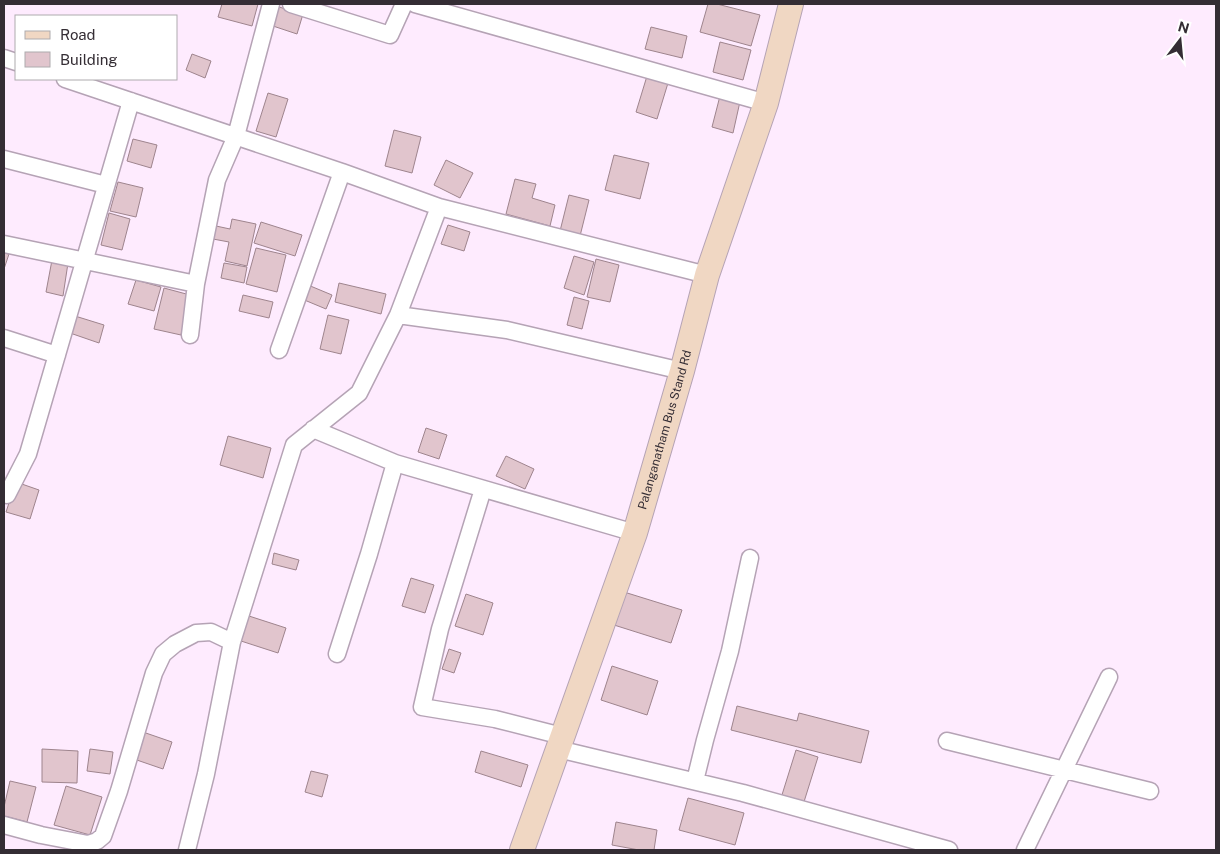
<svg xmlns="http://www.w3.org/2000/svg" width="1220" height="854" font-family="'Public Sans',sans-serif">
	<rect width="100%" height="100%" fill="#feebfe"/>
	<path fill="#e1c5cd" stroke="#9e848d" d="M222 4H258L252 26 218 17Z
		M708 4H717L760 15 751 46 700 32Z
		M279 7 303 14 297 34 273 26Z
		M651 27 687 36 682 58 645 49Z
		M720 42 751 50 743 80 713 72Z
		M192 54 211 61 205 78 186 70Z
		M647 76 668 83 657 119 636 112Z
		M721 92 741 97 733 133 712 127Z
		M268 93 288 99 276 137 256 131Z
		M394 130 421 137 412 173 385 166Z
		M133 139 157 145 151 168 127 161Z
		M614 155 649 163 640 199 605 190Z
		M446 160 473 173 460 198 434 185Z
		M515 179 536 184 532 198 555 205 550 226 506 214Z
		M118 182 143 188 136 217 110 211Z
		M569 195 589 200 580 236 560 231Z
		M109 213 130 219 122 250 101 245Z
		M232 219 256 224 247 266 225 261 229 242 213 239 216 226 230 229Z
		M261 222 302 235 295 256 254 243Z
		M448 225 470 232 464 251 441 244Z
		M256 248 286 255 277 292 246 284Z
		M4 253 9 254 4 269Z
		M574 256 594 262 584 295 564 288Z
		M596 259 619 265 610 302 587 297Z
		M52 260 68 263 63 296 46 292Z
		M224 263 247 267 244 283 221 278Z
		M136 280 161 287 154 311 128 304Z
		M339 283 386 294 381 314 335 302Z
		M308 285 332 295 326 309 302 299Z
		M164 288 190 295 181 335 154 329Z
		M243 295 273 302 269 318 239 311Z
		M574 297 589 301 582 329 567 325Z
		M328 315 349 320 341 354 320 349Z
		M75 316 104 325 99 343 70 333Z
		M426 428 447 435 439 459 418 452Z
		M228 436 271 448 263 478 220 465Z
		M506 456 534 469 525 489 496 476Z
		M16 482 39 490 30 519 6 512Z
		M274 553 299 560 296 570 272 564Z
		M411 578 434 585 425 613 402 606Z
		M624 592 682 610 671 643 614 625Z
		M466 594 493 603 483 635 455 626Z
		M249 616 286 628 278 653 241 641Z
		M449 649 461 653 454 673 442 669Z
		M612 666 658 681 647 715 601 700Z
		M737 706 797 721 799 713 869 731 861 763 731 730Z
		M140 731 172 742 163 769 131 758Z
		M42 749 78 751 77 783 42 782Z
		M90 749 113 752 110 774 87 771Z
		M796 750 818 757 803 805 781 798Z
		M481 751 528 765 521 787 475 772Z
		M311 771 328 775 322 797 305 792Z
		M10 781 36 787 27 822 4 816V807Z
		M66 786 102 797 90 835 54 825Z
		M688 798 744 813 735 845 679 830Z
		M616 822 657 830 654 850H639L612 845Z"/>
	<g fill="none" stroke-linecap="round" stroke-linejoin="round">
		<defs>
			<path id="street" d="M291 4 390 35 404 4
				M415 4 766 103
				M4 58 16 62
				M65 79 342 172
				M4 159 106 185
				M4 244 196 284
				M398 315 439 207
				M190 335 196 284 217 180 236 136 271 4
				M4 338 57 355
				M279 350 342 172 439 207 707 275
				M313 429 395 463
				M483 489 440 629 422 707 495 719 562 736
				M7 495 28 454 131 101
				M337 654 369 554 395 463 635 533
				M947 741 1150 791
				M558 749 743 793 949 850
				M695 781 705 740 730 651 750 558
				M4 825 41 835 88 844 97 841 103 836 119 791 154 673 163 654 175 644 196 633 211 632 232 642
				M187 850 206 774 232 642 294 445 359 393 398 315 507 330 682 371
				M1025 850 1109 677"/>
			<g id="secondary">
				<path id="s1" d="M522 850 635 533 682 371 707 275 766 103 791 4"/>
			</g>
		</defs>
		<use href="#street" stroke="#b5a3b5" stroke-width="19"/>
		<use href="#secondary" stroke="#b5a3b5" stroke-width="26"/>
		<use href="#street" stroke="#fff" stroke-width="16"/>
		<use href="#secondary" stroke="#f0d7c3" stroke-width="24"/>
	</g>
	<g text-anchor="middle" stroke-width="5" stroke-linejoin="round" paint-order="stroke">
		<g font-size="12" fill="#342d34" stroke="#fff">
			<text dy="4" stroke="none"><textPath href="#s1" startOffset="444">Palanganatham Bus Stand Rd</textPath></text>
		</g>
	</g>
	<rect width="1220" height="854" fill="none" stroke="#342d34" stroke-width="10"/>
	<rect x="15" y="15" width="162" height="65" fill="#ffffff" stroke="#aeabae"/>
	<rect x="25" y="31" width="25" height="8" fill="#f0d7c3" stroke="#aeabae"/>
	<text x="60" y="40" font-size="15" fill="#342d34">Road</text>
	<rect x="25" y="52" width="25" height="15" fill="#e1c5cd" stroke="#aeabae"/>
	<text x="60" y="65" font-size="15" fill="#342d34">Building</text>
	<g transform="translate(1180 40) rotate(16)" stroke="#ffffff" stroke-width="4" paint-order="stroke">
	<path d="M0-4L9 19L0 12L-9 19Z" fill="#342d34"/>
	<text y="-8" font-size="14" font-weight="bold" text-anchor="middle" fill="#342d34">N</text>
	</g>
</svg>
